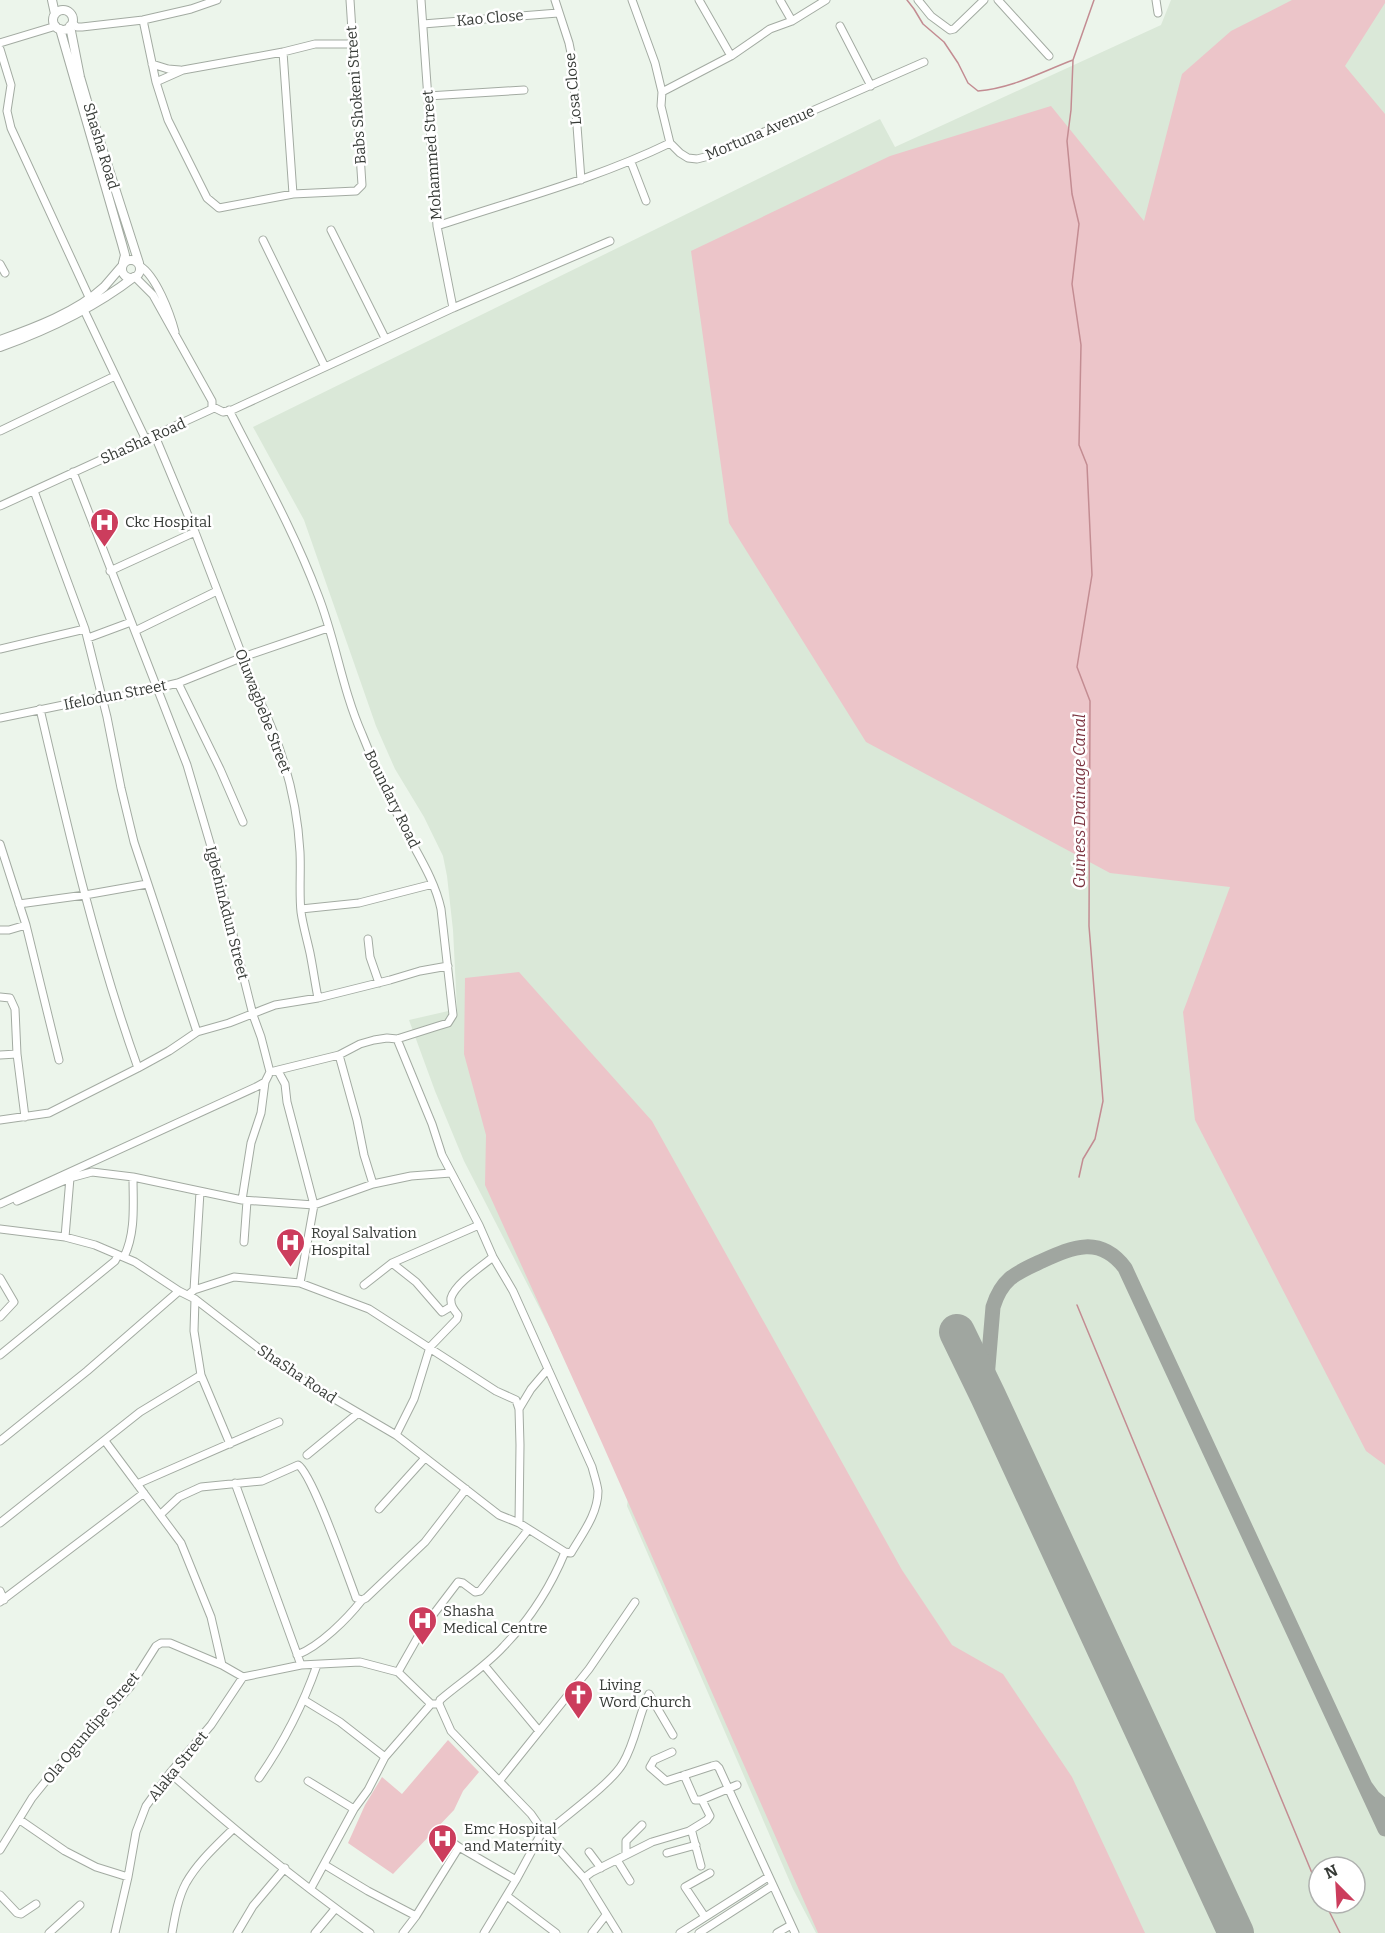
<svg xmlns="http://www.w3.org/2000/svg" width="1385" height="1933" font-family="Bitter,serif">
	<rect width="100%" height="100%" fill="#ecf5eb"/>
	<path fill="#dae8d8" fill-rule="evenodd" d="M1171 0H1385V1933H816L793 1889 627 1506 628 1498 555 1338 464 1161 435 1091 409 1020 457 1009 453 930 447 876 443 856 424 817 395 769 376 726 304 520 253 427 880 119 895 147 1161 25ZM1319 1867H1355V1903H1319Z"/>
	<path fill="#ecc5c9" d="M1292 0H1385V3L1345 66 1385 114V1465L1366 1451 1195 1120 1183 1012 1230 887 1110 873 866 742 729 523 691 251 890 156 1051 106 1144 221 1182 74 1231 31Z
		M519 972 652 1121 902 1570 952 1645 1003 1674 1072 1777 1145 1933H818L602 1443 485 1185 486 1135 464 1054 465 978Z
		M448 1740 479 1772 463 1791 454 1810 393 1874 348 1843 365 1805 382 1777 402 1794Z"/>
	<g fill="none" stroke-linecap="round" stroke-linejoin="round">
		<path stroke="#c38c92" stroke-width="1.5" d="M907 0 914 9 923 24 944 42 958 63 968 83 978 91C1013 88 1041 72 1073 60
			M1079 1177 1083 1159 1095 1139 1103 1101 1089 926 1090 701 1077 667 1092 575 1087 465 1079 445 1081 345 1072 284 1079 224 1072 194 1067 141 1071 110 1073 60 1094 0
			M1077 1305 1319 1890
			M1355 1881H1358
			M1325 1903 1340 1933"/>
		<path stroke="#a0a6a0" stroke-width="15" d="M988 1396 987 1378 993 1307C1002 1278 1016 1273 1042 1261 1073 1247 1100 1235 1125 1268L1365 1786
			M1385 1807 1373 1797 1365 1786 1385 1829"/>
		<path stroke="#a0a6a0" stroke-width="36" d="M957 1332 988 1396 1236 1933"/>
		<defs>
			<path id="minor" d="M421 0 437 226 453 308
				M555 0 569 43 572 58 581 180
				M632 0 655 63 662 92 661 106 670 143 680 153 688 158 697 159 709 156 924 62
				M699 0 731 56
				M780 0 792 21
				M918 0 931 16 950 30 954 29 984 0
				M998 0 1049 56
				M1156 0 1158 13
				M143 20 156 82 168 120 207 198 219 208 293 194 356 191 362 185 350 0
				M72 23 77 27H82L143 20 191 9 217 0
				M423 24 558 13
				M840 26 871 86
				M0 43 56 26
				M0 49 11 85 7 111 11 128 89 297
				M283 52 293 194
				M152 64 168 69 180 70
				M156 82 183 70 283 52 315 44H352
				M662 92 731 56 770 29 792 21 826 0
				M428 96 524 90
				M631 162 646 201
				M437 226C515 200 596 179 670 143
				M331 230 385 338
				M263 240 325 367
				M0 264 5 273
				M140 266C156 276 170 313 175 332
				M84 310 146 440
				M213 407 223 412 232 410 453 308 610 241
				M229 410C260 471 294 531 318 595 336 641 342 689 362 734 374 764 387 793 401 822 415 851 434 877 441 909L453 1015 448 1023 438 1026 397 1039 387 1038 374 1040 360 1044 339 1055 270 1072
				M0 431 115 376
				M155 436 195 532 258 697C282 746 297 798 300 852 301 872 299 893 301 912 303 926 307 939 310 953 313 968 315 983 318 998
				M34 491 85 629 107 717 121 788 134 842 197 1032
				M0 506 212 409V401L153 295 135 277
				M110 571 195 532
				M135 631 217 591
				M88 638 131 622
				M0 649 85 629
				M178 683 220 769 243 822
				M40 709C68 830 96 951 138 1068
				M0 718 102 697 115 698 178 683 243 657 328 628
				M0 844 26 925 59 1060
				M19 904 85 895 147 884
				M301 909 359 903 433 884
				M0 930H9L26 925
				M368 939 370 957 379 983
				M0 997 10 998 15 1009 17 1054 25 1117
				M397 1039 432 1124 442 1155 479 1225 493 1257 513 1291 592 1467C594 1475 597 1483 598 1491 598 1514 582 1534 571 1553L565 1552
				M0 1055 17 1054
				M339 1055 357 1120 364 1155 373 1184
				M278 1071 285 1084 287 1102 314 1205 300 1283
				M0 1120 49 1113 138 1068 169 1051 197 1032 229 1023 262 1010 275 1005 318 998 390 980 420 971 448 966
				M242 1200 251 1143 261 1113 265 1082
				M17 1201 70 1178 92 1172 133 1177 242 1200 314 1205 373 1184 411 1176 451 1173
				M0 1204 256 1087 265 1082 270 1072 261 1037 253 1015 212 850 187 765 73 472
				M0 1229 65 1237 95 1245 135 1262 179 1291 195 1299 292 1374 396 1435 499 1515 519 1523 565 1552C551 1586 530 1619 504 1646 485 1667 461 1682 440 1700L439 1704
				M65 1237 70 1178 72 1175
				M244 1242 247 1201
				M124 1257C136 1232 133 1204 133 1177
				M392 1263 416 1282 442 1312 452 1306
				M0 1278 14 1302 0 1317
				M364 1285 392 1263 479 1225
				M194 1290 200 1192
				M188 1295 194 1290 234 1277 300 1283 369 1309 496 1391 516 1400 519 1409 520 1445 519 1523
				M195 1299 194 1331 201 1375 230 1444
				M0 1355 115 1261 118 1255
				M519 1409 531 1389 548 1369
				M396 1435 414 1399 430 1347 457 1319 458 1315C454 1310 450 1305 451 1298 455 1284 482 1266 493 1257
				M0 1441 87 1371 179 1291
				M105 1441 181 1543 211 1617 222 1665
				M307 1455 357 1414
				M235 1483 301 1665
				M137 1484 279 1422
				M379 1509 425 1458
				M161 1514 179 1497 201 1487 262 1481 298 1465C312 1473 347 1574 355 1595L356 1598 362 1600 366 1598 425 1542 466 1489
				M0 1523 140 1412 201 1375
				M0 1591 4 1600
				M0 1602 144 1493
				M297 1655C320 1646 347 1619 362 1600
				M484 1665 539 1731
				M398 1672 423 1628 458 1582 463 1583 475 1592 480 1591 528 1530
				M304 1700 340 1722 385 1757
				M439 1704 451 1731 531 1814 545 1834 584 1878 618 1933
				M672 1752 654 1760 650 1767 666 1781 712 1766 716 1765 719 1768 795 1933
				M170 1773C234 1830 300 1884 370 1933
				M684 1775 695 1800H701L737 1785
				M259 1778C284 1742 303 1705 317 1665
				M500 1780 589 1669 635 1602
				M308 1781 354 1809
				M20 1820 65 1851 96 1867 128 1877
				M689 1831 707 1820 710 1816 702 1800
				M545 1834C565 1816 611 1784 623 1763 636 1741 638 1716 649 1694L673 1735
				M445 1837 459 1847 516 1880
				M0 1850 32 1798 53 1772 130 1687 156 1646 161 1643H170L222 1665 243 1677 301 1665 360 1662 398 1672 431 1704
				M589 1852 601 1868
				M667 1853 696 1845
				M626 1855V1841L642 1825
				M617 1860 630 1881
				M325 1865 368 1891 416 1916
				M584 1878 592 1872 652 1842 689 1831 692 1832 693 1836 701 1866
				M311 1888 354 1809 368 1790 385 1757 431 1704H436
				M0 1895 17 1913 21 1914 36 1904
				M507 1896 556 1933
				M705 1917 685 1887 710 1873
				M49 1933 80 1905
				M115 1933 128 1877 136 1832 146 1806 170 1773 211 1725 243 1677
				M172 1933C175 1916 178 1898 186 1883 198 1862 216 1846 233 1829
				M237 1933 253 1906 285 1868
				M315 1933 335 1909
				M403 1933 416 1916 459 1847
				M484 1933 516 1880 543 1830
				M592 1933 606 1915
				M680 1933 768 1877
				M699 1933 772 1886
				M777 1933 791 1925"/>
			<path id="major" d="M52 0 55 14
				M53 20a10 10 0 1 1 20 0a10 10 0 1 1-20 0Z
				M70 26 80 77 87 101 139 263
				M60 29 122 244 125 255 123 263
				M122 269a9 9 0 1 1 18 0a9 9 0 1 1-18 0Z
				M0 340C34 328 77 312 104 287 110 280 116 273 122 266
				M0 347C47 330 94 308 134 277"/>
		</defs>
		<use href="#minor" stroke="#a3aba2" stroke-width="9"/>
		<use href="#major" stroke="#a3aba2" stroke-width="10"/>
		<use href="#minor" stroke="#fff" stroke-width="7"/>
		<use href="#major" stroke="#fff" stroke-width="8"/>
	</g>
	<defs>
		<symbol id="hospital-pin" viewBox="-11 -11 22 30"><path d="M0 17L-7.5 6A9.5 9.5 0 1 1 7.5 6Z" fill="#cc3d5d" stroke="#fff"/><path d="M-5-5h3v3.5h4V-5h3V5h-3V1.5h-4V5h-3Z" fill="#fff"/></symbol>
		<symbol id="church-pin" viewBox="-11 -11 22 30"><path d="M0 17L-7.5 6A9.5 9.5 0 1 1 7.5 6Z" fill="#cc3d5d" stroke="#fff"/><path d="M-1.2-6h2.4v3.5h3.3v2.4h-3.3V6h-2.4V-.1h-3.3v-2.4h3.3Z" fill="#fff"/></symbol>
	</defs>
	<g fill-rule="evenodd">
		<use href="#hospital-pin" x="88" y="506" width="33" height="45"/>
		<use href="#hospital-pin" x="274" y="1226" width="33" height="45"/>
		<use href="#hospital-pin" x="406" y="1604" width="33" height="45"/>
		<use href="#church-pin" x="562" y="1678" width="33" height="45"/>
		<use href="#hospital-pin" x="426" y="1822" width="33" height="45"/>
	</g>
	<g text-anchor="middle" stroke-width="5" stroke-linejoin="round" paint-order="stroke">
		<g font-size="15" fill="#373b37" stroke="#fff">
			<text transform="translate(490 18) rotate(-5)" y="5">Kao Close</text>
			<text transform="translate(573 89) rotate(-95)" y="5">Losa Close</text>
			<text transform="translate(356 95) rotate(-94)" y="5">Babs Shokeni Street</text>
			<text transform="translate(760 133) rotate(-23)" y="5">Mortuna Avenue</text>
			<text transform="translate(101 146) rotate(73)" y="5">Shasha Road</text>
			<text transform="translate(432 155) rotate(-94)" y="5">Mohammed Street</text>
			<text transform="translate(143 441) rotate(-24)" y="5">ShaSha Road</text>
			<text transform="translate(115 695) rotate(-11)" y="5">Ifelodun Street</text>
			<text transform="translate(263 711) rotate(69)" y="5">Oluwagbebe Street</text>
			<text transform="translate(392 799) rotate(64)" y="5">Boundary Road</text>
			<text transform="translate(227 913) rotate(76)" y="5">IgbehinAdun Street</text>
			<text transform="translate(297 1374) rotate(34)" y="5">ShaSha Road</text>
			<text transform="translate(91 1728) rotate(-50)" y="5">Ola Ogundipe Street</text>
			<text transform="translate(178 1766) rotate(-51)" y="5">Alaka Street</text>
		</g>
		<g font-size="15" fill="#373b37" stroke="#fff" text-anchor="start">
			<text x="125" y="527">Ckc Hospital</text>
			<text x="311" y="1238">Royal Salvation<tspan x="311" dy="17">Hospital</tspan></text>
			<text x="443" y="1616">Shasha<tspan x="443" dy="17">Medical Centre</tspan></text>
			<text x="599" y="1690">Living<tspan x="599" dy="17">Word Church</tspan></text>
			<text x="464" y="1834">Emc Hospital<tspan x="464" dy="17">and Maternity</tspan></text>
		</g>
		<g font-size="16" font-style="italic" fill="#7b3541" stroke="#fff">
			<text transform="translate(1079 801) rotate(-90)" y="6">Guiness Drainage Canal</text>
		</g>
	</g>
	<g transform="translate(1337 1885) rotate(336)"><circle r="28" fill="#ffffff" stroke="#afb1af" stroke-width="1.5"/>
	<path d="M0-4.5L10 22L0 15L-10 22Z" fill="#cc3d5d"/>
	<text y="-9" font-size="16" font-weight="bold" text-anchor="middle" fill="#373b37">N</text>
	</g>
</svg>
